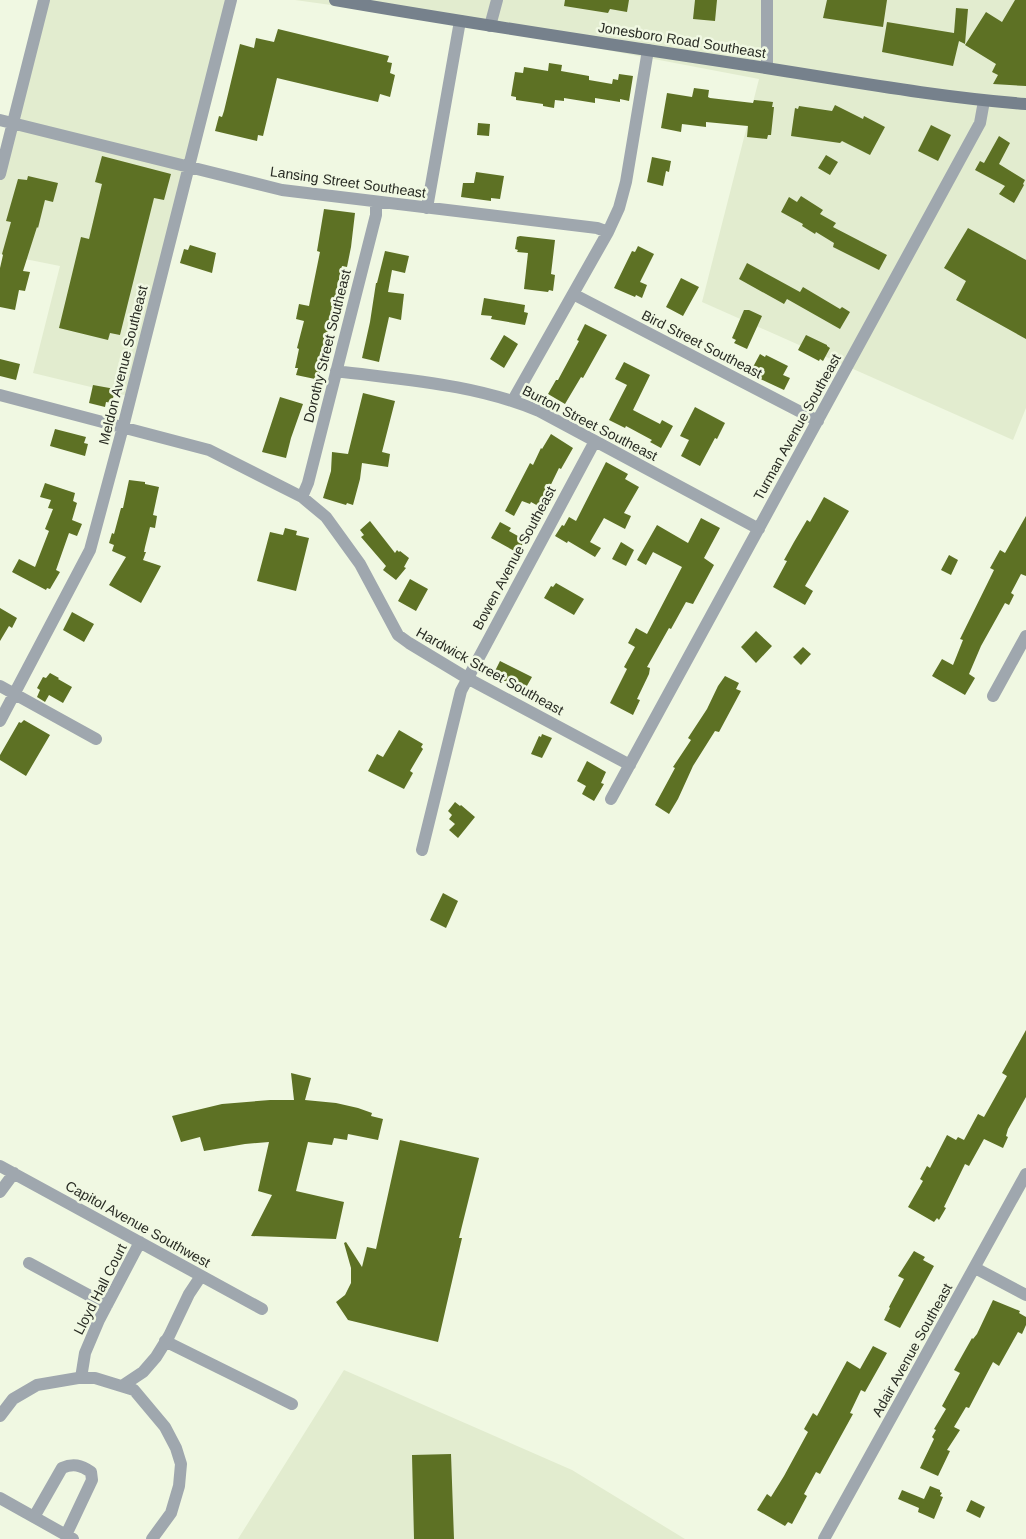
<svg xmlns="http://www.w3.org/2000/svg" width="1026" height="1539" font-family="Arial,sans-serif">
	<rect width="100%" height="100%" fill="#f0f8e2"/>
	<path fill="#e2eccf" d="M39 0H229L128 396 33 373 60 266 0 254V168Z
		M295 0H1026V408L1013 440 702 302 759 79 475 25Z
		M344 1370 572 1470 685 1539H238Z"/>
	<path fill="#5d7124" d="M565 0H629L627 12 610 9 608 13 564 6Z
		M695 0H717L715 21 693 19Z
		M827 0H887L883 27 823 18Z
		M1015 0H1026V86L993 84 998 75 992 72 996 64 965 45 986 12 1002 22Z
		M956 8 968 9 965 44 959 41 953 66 882 52 887 22 954 33Z
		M278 29 389 56 387 62 392 63 390 73 395 75 390 97 380 94 378 102 277 78 263 136 258 135 257 141 215 131 219 116 222 117 224 111 240 44 254 48 256 38 274 42Z
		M549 63 562 65 561 71 589 76V80L612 84 613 79 618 80 619 74 633 76 629 101 620 99V102L595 98V103L564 98V101L555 100 554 108 543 106V104L516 100V97L511 96 515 72 523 73 524 67 548 71Z
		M694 88 709 90 708 97 710 98 753 103 754 100 773 102 772 107H774L771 135H768L767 139 747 137 748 126 706 122V127L682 124 681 132 661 128 667 93 692 97Z
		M835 105 863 119 864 116 885 127 870 155 842 141 840 143 791 136 795 108 798 109 799 106 832 111Z
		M478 123 490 124 489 136 477 135Z
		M931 125 951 135 938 161 918 151Z
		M999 136 1010 143 999 164 1025 180 1023 184 1024 185 1014 203 999 194 1005 186 975 170 980 161 984 163Z
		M826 155 838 162 830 175 818 168Z
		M102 156 171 174 164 200 154 198 120 335 110 333 108 340 59 328 81 237 89 239 102 184 95 182Z
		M652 157 671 161 669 172 666 171 663 186 647 182Z
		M476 172 504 176 500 199 491 198V201L461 197 463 183H474Z
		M28 176 58 183 53 202 45 200 38 228 37 227 23 271 30 272 25 291 19 290 15 310 0 307V268L3 255 2 254 11 222 6 221 18 179 27 180Z
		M801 196 823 210 820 214 836 223 833 227 887 255 879 270 833 247 834 243 816 232 815 234 802 226 803 224 781 212 789 197 797 202Z
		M324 209 355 213 351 247 347 267 342 266 325 343 329 344 318 378 315 377V379L296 375 298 368H295L299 349 297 348 304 321 296 319 299 304 309 306 320 252 317 251Z
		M968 228 1026 260V339L956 300 966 281 944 268Z
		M520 236 555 240 551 274 555 275 553 291 549 290 548 292 524 289 528 253 517 252 518 250 515 249 517 237Z
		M190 245 216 253 212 273 180 263 184 249 188 250Z
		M638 246 654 254 640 282 647 285 642 298 636 295 635 297 614 288 632 251 635 252Z
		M385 251 409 256 405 273 392 270 388 292 404 294 401 320 389 317 379 362 362 358 370 322 376 283H377Z
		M747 263 800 292 803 287 840 309 842 307 850 312 840 329 787 299 784 304 739 279Z
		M681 278 699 287 683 316 666 307Z
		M484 298 525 305 524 312 528 313 525 325 491 319 492 316 481 315Z
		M744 310H749L762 316 747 349 734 343 736 340 732 338Z
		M585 324 607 335 583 378 581 377 565 404 548 394 556 380H558L579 341 577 340Z
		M504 335 518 344 504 368 490 359Z
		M806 335 827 345V346L830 348 823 361 820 359 819 361 798 350Z
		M760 354 765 357 766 355 788 366 783 375 790 378 784 390 752 375 756 368 753 367Z
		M0 359 20 364 16 380 0 376Z
		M624 362 650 375 633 410 660 424 662 420 673 426 661 448 650 442 652 440 626 426 625 428 609 420 627 385 615 379Z
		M93 385 115 389 112 403 106 402 105 407 89 403Z
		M363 393 395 401 382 452 390 454 388 467 362 463 360 479 353 505 347 503 346 505 323 498 331 471 332 452 348 454Z
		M280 397 303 404 291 438 286 458 262 452Z
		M695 407 725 423 717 439 715 438 700 466 681 456 689 440 680 436Z
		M55 429 86 437 84 443 88 444 85 456 50 446Z
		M551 434 573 448 561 469 559 468 540 507 531 502 530 504 522 501 514 516 505 511 530 463 533 465 541 448 542 449Z
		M606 462 628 474 625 479 639 487 624 513 631 516 625 529 604 518 590 542 601 548 595 557 568 541 567 543 555 536 562 525 564 526 569 517 576 521Z
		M129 480 145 482V484L159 487 153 515 157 516 155 528 150 527 145 547 144 552H146L143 560 161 566 141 603 109 585 126 557 112 551 114 545 109 543 112 533 114 534 121 508H123Z
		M45 483 75 493 73 501 77 503 72 520 82 524 77 536 69 533 56 570 60 572 50 589 47 588 46 590 12 572 19 559 35 567 49 531 45 529 53 509 48 508 51 500 40 497Z
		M824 497 849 511 805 586 813 591 805 605 773 587 787 561 784 560 794 542 807 520 810 522Z
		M1026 516V576L1021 574 1011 593 1014 595 1009 605 1005 603 981 646 969 674 975 678 965 695 932 676 942 659 953 665 963 640 960 639 994 570 990 568 1000 550 1005 553Z
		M701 518 720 528 704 558 714 565 693 604 686 602 671 629 669 628 647 667 650 668 649 674 637 699 640 700 633 715 610 703 627 669 624 667 635 647 628 643 636 628 647 634 682 567 653 552 646 565 637 560 657 525 688 543Z
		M370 521 395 553 397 550 399 552 400 551 409 558 404 567 406 568 396 580 383 570 386 566 361 537 364 535 360 530Z
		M500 522 511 528 509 531 525 540 518 553 491 538Z
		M285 528 297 531 296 535 309 538 296 591 257 581 270 532 283 535Z
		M621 542 634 550 626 566 612 559Z
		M949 555 958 560 951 575 941 570Z
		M410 579 428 589 416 611 398 601Z
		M556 583 584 599 574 615 544 598 551 586 553 587Z
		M0 608 17 618 12 628 9 626 0 641Z
		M72 612 94 624 84 642 63 630Z
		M756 631 772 646 756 663 741 647Z
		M803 647 811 654 801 665 793 657Z
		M500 661 532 677 524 691 493 675Z
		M50 673 59 678 58 679 72 687 63 703 49 695 45 702 37 697 40 690 37 688 43 677 46 678Z
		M725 676 739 683 736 689 741 691 719 732 715 731 693 766 678 799 669 814 655 805 675 768 673 767 691 740 688 738 707 709 718 686Z
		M24 720 50 735 26 776 0 760V755L19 722 21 723Z
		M399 730 423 744 421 747 423 749 410 771 413 773 404 789 368 771 377 754 383 757Z
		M542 734 552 738 542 758 531 754 539 736 541 737Z
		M587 761 606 772 601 783 604 784 594 801 582 794 586 786 577 781Z
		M455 802 460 806 461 805 475 817 458 838 449 830 455 824 449 819 452 815 448 811Z
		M443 893 458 901 446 928 430 920Z
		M1026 1030V1097L1008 1129 1006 1136 1008 1137 1003 1148 984 1139 969 1166 965 1164 944 1207 946 1208 939 1220 937 1218 934 1222 908 1207 923 1181 920 1179 927 1166 930 1168 947 1135 956 1140 958 1137 964 1140 978 1114 984 1117 1007 1076 1002 1073Z
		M291 1073 311 1078 305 1100 336 1103 358 1108 372 1113 371 1116 383 1119 378 1140 348 1134 347 1140 334 1138 332 1145 308 1142 296 1191 344 1202 336 1239 251 1236 272 1195 258 1191 269 1142 245 1144 204 1151 200 1137 181 1142 172 1116 222 1104 270 1100H294Z
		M400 1140 479 1158 459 1238H462L438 1342 348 1320 336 1302 345 1295 351 1283V1268L344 1243 346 1242 362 1267 367 1247 376 1249Z
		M914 1251 925 1257 923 1260 934 1266 900 1328 884 1320 890 1308 889 1307 904 1279 898 1276Z
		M993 1300 1020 1311 1019 1313 1026 1317V1325L1022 1334 1018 1332 999 1366 993 1362 969 1408 966 1407 954 1427 960 1430 947 1450 950 1451 938 1476 920 1468 934 1439 932 1437 936 1430 934 1429 946 1409 942 1406 960 1373 954 1370 972 1338 973 1339 977 1334Z
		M873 1346 887 1353 865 1392 861 1390 850 1413 853 1414 820 1474 816 1472 804 1494 807 1496 792 1524 788 1522 785 1526 757 1510 767 1494 771 1497 784 1476 808 1432 804 1429 813 1413 817 1416 847 1361 860 1369Z
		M451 1454 454 1539H414L412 1455Z
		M930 1486 940 1490V1492L942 1493 940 1496 943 1497 934 1519 918 1512 919 1508 898 1499 902 1490 924 1499Z
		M971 1500 985 1507 980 1518 966 1511Z"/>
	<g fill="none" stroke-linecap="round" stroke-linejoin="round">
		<path stroke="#9fa7ae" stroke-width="12" d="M490 26 497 0
			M767 68V0
			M0 120 282 190 597 228 608 232
			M0 174 44 0
			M427 208 460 21
			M573 294 818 421
			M336 371C405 380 475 384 539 411L759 529
			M0 395 209 450 302 497 326 517 360 564 398 635 409 643 467 678 630 765
			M513 400 608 232 619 208 626 182 648 50
			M302 497 308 483 376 215V202
			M0 686 96 739
			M993 696 1026 636
			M0 721 90 550 123 427 231 0
			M611 799 980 123 984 101
			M422 850 461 691 595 441
			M0 1166 262 1309
			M0 1192 14 1173
			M29 1263 107 1305
			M975 1268 1026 1295
			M165 1341 292 1404
			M81 1378 85 1353 99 1320 140 1242
			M122 1386 143 1372 156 1357 169 1336 189 1294 201 1276
			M0 1416 13 1399 37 1385 78 1378H95L134 1390 165 1427 176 1448 181 1464 179 1486 171 1513 152 1539
			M0 1498 73 1539
			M34 1517 62 1468C73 1463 81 1465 91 1472L92 1480 66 1535
			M824 1539 1026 1174"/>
		<path stroke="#76818c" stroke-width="12" d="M335 0C474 24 613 45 753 66 844 80 935 97 1026 104"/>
	</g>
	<g text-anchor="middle" stroke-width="5" stroke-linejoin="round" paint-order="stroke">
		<g font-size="14" fill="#282b23" stroke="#f0f8e2">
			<text transform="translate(682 40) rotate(9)" y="5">Jonesboro Road Southeast</text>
			<text transform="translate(348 182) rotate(8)" y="5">Lansing Street Southeast</text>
			<text transform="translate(702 344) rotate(27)" y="5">Bird Street Southeast</text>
			<text transform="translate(327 346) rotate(-76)" y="5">Dorothy Street Southeast</text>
			<text transform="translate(123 365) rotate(-76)" y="5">Meldon Avenue Southeast</text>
			<text transform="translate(590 423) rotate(27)" y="5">Burton Street Southeast</text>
			<text transform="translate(797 427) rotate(-61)" y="5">Turman Avenue Southeast</text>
			<text transform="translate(514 558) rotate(-62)" y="5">Bowen Avenue Southeast</text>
			<text transform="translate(490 671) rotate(29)" y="5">Hardwick Street Southeast</text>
			<text transform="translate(138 1224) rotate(29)" y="5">Capitol Avenue Southwest</text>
			<text transform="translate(100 1289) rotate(-63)" y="5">Lloyd Hall Court</text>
			<text transform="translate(912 1350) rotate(-61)" y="5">Adair Avenue Southeast</text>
		</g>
	</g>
</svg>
